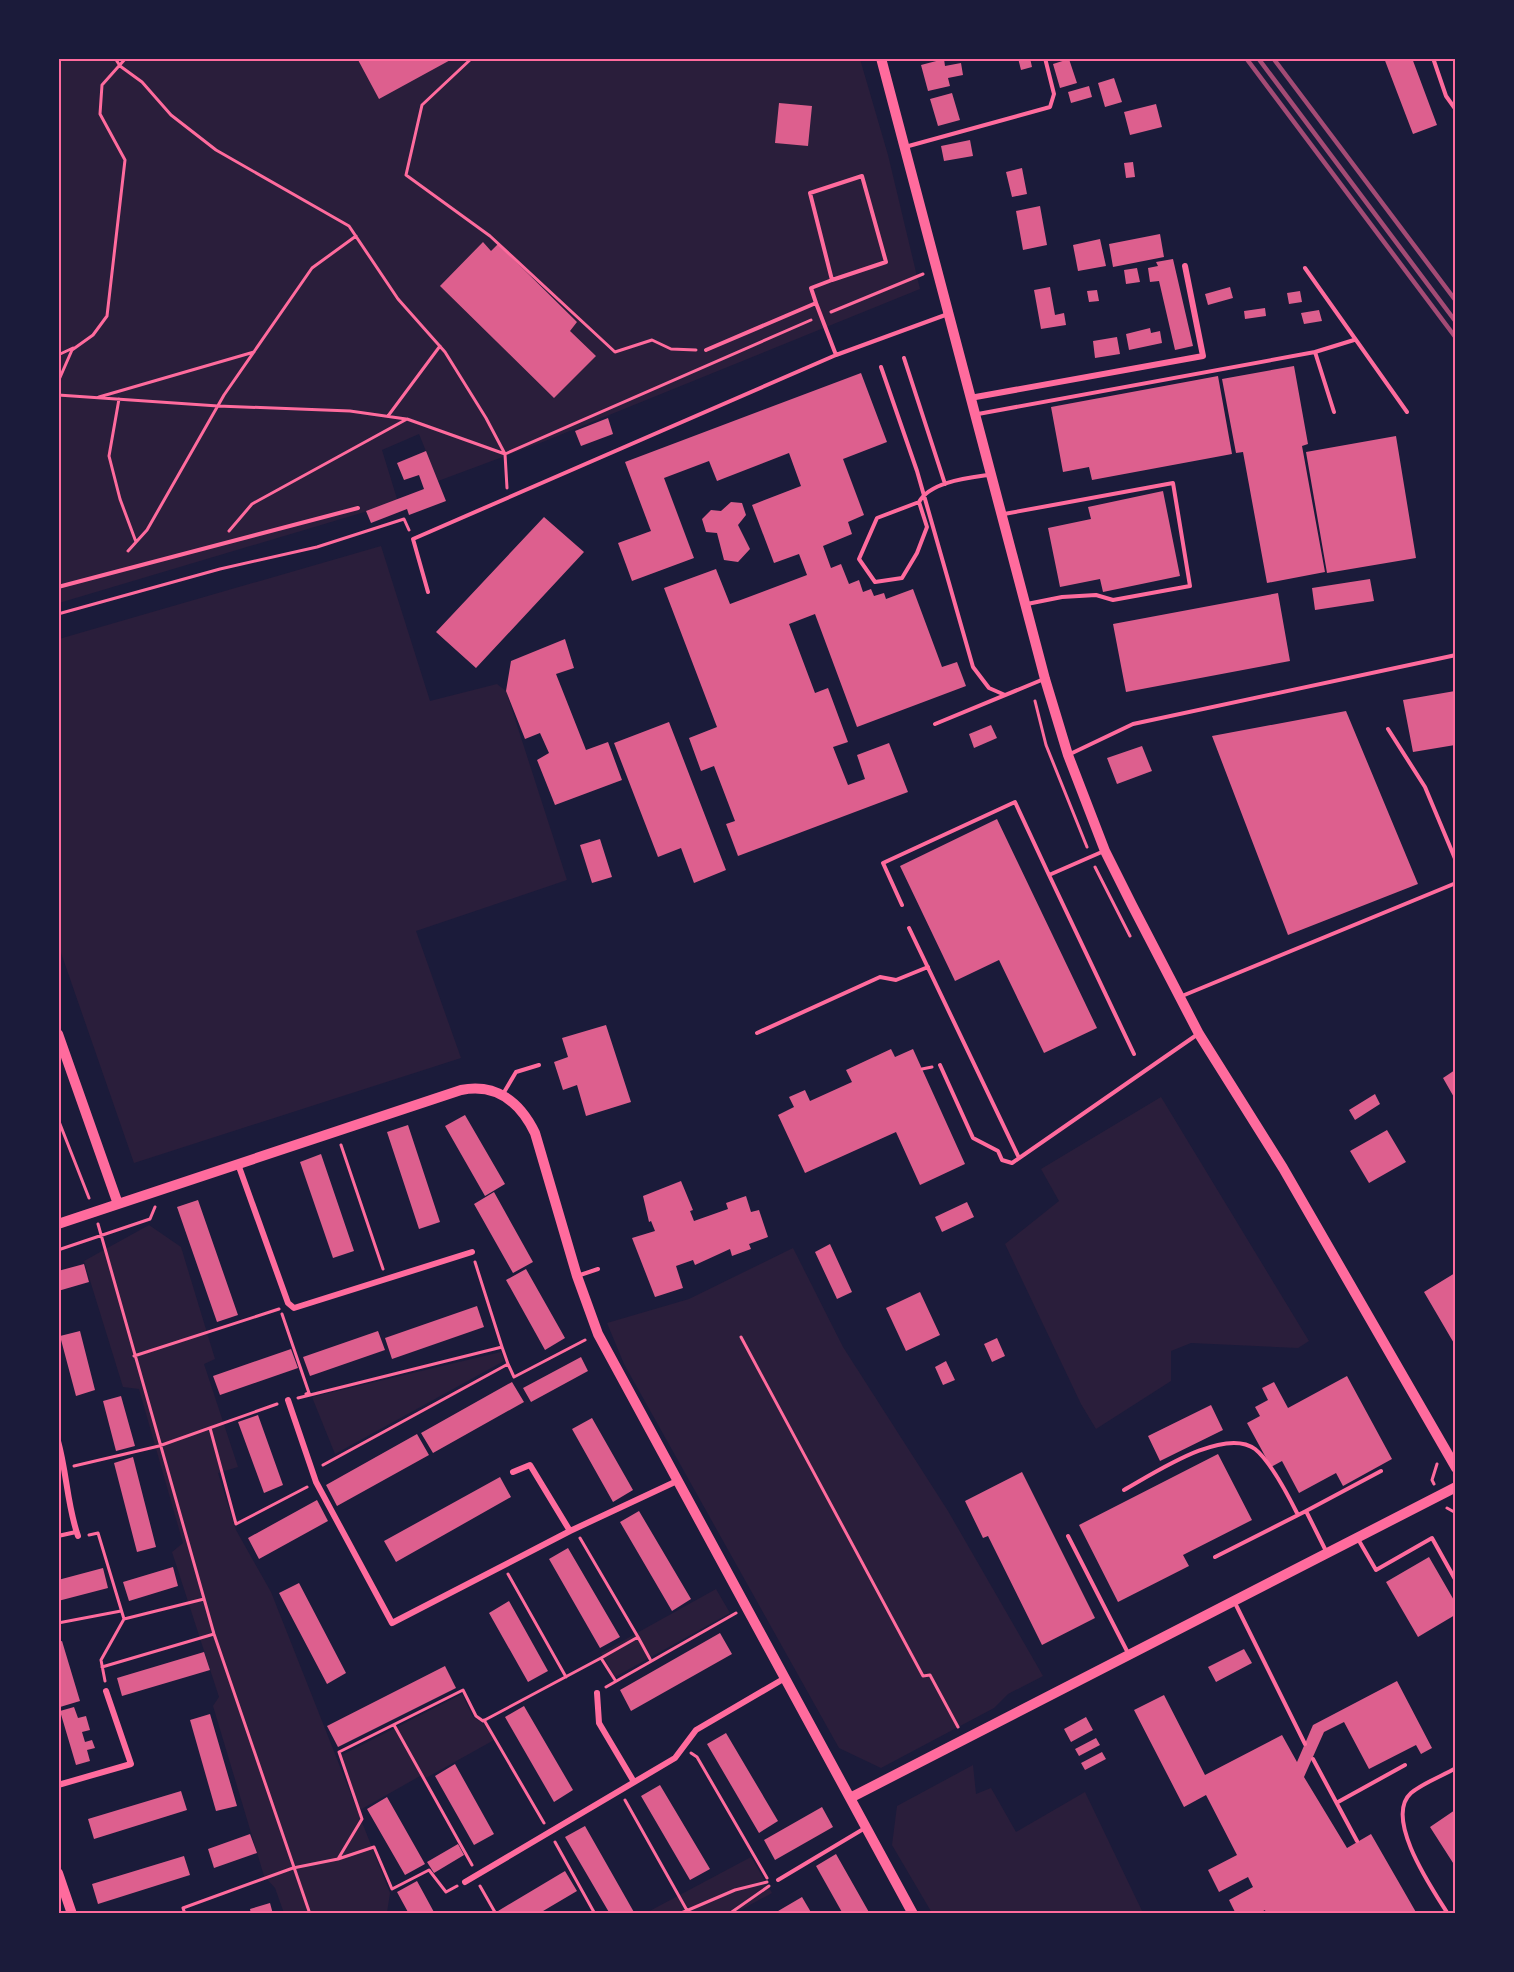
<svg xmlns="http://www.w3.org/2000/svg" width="1514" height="1972" font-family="'Public Sans',sans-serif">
	<rect width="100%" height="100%" fill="#1b1b3a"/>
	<path fill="#2a1e3b" d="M58 59H860L888 155 920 289 540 443 438 481 419 434 382 450 398 502 59 603Z
		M381 546 430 701 497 684 506 691 567 880 416 931 461 1058 134 1163 59 947V639Z
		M1161 1097 1309 1341 1298 1348 1191 1343 1171 1351V1381L1096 1429 1081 1404 1005 1244 1059 1201 1041 1169Z
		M149 1225 181 1247 215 1359 204 1364 238 1467 218 1473 236 1530 271 1592 390 1893 387 1913H284L275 1888 264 1876 213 1706 219 1697 172 1552 183 1543 139 1389 123 1387 84 1261Z
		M793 1248 843 1347 948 1511 1043 1676 1008 1694 994 1708 881 1768 839 1748 624 1364 607 1323 689 1299Z
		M501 1352 504 1361 335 1454 312 1397Z
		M716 1589 730 1613 615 1677 601 1653Z
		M462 1694 473 1717 484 1724 494 1740 426 1778 420 1776 360 1810 342 1755Z
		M973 1765 976 1794 991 1788 1016 1832 1085 1792 1143 1913H932L892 1845 897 1806Z
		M751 1857 772 1893 735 1913 644 1914Z"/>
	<path fill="#dd5f8e" d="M357 58H454L379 99Z
		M1018 58H1030L1032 67 1021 70Z
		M1384 58H1412L1437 125 1413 134Z
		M944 59 945 66 961 63 963 75 948 78 950 86 928 91 921 65Z
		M1069 59 1077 83 1060 88 1053 64Z
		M1114 78 1122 102 1105 107 1098 83Z
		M1089 86 1092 97 1071 103 1068 92Z
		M952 93 960 120 938 126 930 99Z
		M779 103 812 106 808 146 775 143Z
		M1156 104 1162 127 1130 135 1124 112Z
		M970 140 973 156 944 161 941 146Z
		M1133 162 1135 177 1126 178 1124 163Z
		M1022 168 1027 194 1012 197 1006 172Z
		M1040 206 1047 245 1023 250 1016 211Z
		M1160 234 1164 257 1113 267 1109 244Z
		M1100 239 1106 266 1078 271 1073 245Z
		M483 242 491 251 498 244 577 322 570 331 596 356 554 398 440 286Z
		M1173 259 1193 346 1175 350 1159 281 1150 282 1148 268 1158 266 1156 262Z
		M1137 268 1140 282 1126 284 1124 270Z
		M1050 287 1055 315 1064 313 1066 325 1041 329 1034 290Z
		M1230 287 1233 298 1208 305 1205 294Z
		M1097 290 1099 301 1089 302 1087 291Z
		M1300 291 1302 302 1289 304 1287 293Z
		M1265 308 1266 316 1245 319 1244 311Z
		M1319 310 1322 321 1304 324 1301 313Z
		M1150 328 1151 333 1160 331 1162 343 1129 350 1126 334Z
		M1117 337 1120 354 1095 358 1093 341Z
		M1294 366 1308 444 1302 446 1325 572 1267 583 1243 452 1236 453 1222 379Z
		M861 373 887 442 843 459 864 515 848 522 852 534 823 546 831 568 841 564 849 584 859 580 863 592 871 589 874 596 884 593 886 599 913 589 942 667 957 662 966 686 857 727 815 614 789 624 815 693 828 688 848 742 833 747 848 785 865 779 857 755 889 743 908 792 738 856 726 824 735 821 714 766 701 771 689 738 717 727 664 588 716 569 730 604 807 575 799 554 774 563 752 505 801 486 789 453 717 481 709 461 664 478 694 558 632 581 618 543 651 531 625 462Z
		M1218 376 1232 454 1092 480 1089 467 1063 472 1051 407Z
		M608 418 613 434 581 446 575 431Z
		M1396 436 1416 558 1327 573 1306 452Z
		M426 451 446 501 409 515 407 509 371 523 366 511 424 489 419 475 404 480 397 463Z
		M1163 491 1180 576 1103 592 1100 579 1060 587 1048 528 1091 519 1088 507Z
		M731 502 742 503 746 515 738 525 750 549 738 562 724 560 717 533 706 532 702 519 711 510 721 511Z
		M544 517 584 552 476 668 436 632Z
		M1370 579 1374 601 1315 610 1312 588Z
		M1278 593 1290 661 1126 692 1113 624Z
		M565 639 574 668 556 674 586 750 608 742 622 780 555 805 537 760 549 753 540 733 525 739 506 691 511 661Z
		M1455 691V745L1413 752 1403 700Z
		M1346 711 1418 884 1288 935 1212 736Z
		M669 722 726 870 694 883 681 848 658 857 614 743Z
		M991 725 997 738 974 748 969 734Z
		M1142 746 1152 771 1117 784 1107 758Z
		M997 819 1097 1028 1044 1053 999 960 955 981 900 866Z
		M600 839 612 877 592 883 580 845Z
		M606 1025 631 1102 586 1116 577 1085 563 1090 554 1062 568 1057 562 1038Z
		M891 1049 895 1057 913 1049 965 1164 920 1185 896 1132 805 1173 778 1115 794 1107 789 1097 805 1090 810 1101 852 1082 846 1070Z
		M1455 1070V1099L1443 1078Z
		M1375 1094 1380 1104 1355 1120 1349 1110Z
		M465 1115 505 1184 485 1196 445 1126Z
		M408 1125 440 1222 419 1229 387 1132Z
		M1387 1130 1406 1162 1369 1183 1350 1151Z
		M321 1154 354 1251 333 1258 300 1162Z
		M681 1181 693 1210 690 1211 694 1221 728 1209 726 1203 746 1196 751 1212 759 1210 768 1237 749 1244 751 1249 732 1256 730 1249 695 1265 693 1260 676 1266 683 1288 655 1297 632 1238 655 1231 651 1221 649 1222 643 1196Z
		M494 1192 533 1262 513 1273 474 1204Z
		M198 1200 238 1315 217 1322 177 1207Z
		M967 1202 974 1217 942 1232 935 1217Z
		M830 1244 852 1292 837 1299 815 1252Z
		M84 1264 89 1282 58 1291V1271Z
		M526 1269 565 1338 545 1350 506 1280Z
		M1455 1273V1345L1424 1292Z
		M920 1292 940 1335 906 1351 886 1308Z
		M477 1306 484 1327 392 1359 385 1338Z
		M80 1331 95 1390 76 1396 60 1336Z
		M378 1331 385 1350 310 1376 303 1357Z
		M997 1338 1005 1356 992 1362 984 1344Z
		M291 1349 298 1368 220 1395 213 1376Z
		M581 1357 588 1371 531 1402 523 1388Z
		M946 1361 955 1380 943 1385 935 1367Z
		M1347 1376 1392 1459 1343 1486 1336 1473 1299 1493 1282 1461 1271 1467 1247 1423 1260 1416 1255 1407 1268 1400 1262 1388 1274 1382 1288 1408Z
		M512 1382 524 1402 433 1453 421 1433Z
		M121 1396 135 1446 116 1451 103 1401Z
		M1211 1405 1223 1430 1160 1461 1148 1436Z
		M258 1415 283 1485 264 1493 238 1422Z
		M592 1418 633 1490 613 1502 572 1429Z
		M417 1434 429 1455 337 1506 326 1485Z
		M1218 1454 1252 1520 1183 1555 1189 1566 1118 1602 1079 1525Z
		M133 1457 156 1547 137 1552 114 1463Z
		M1022 1472 1095 1618 1042 1645 988 1536 983 1538 965 1501Z
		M500 1477 511 1497 396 1562 384 1541Z
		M317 1500 328 1521 259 1559 248 1538Z
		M639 1511 691 1599 672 1611 620 1522Z
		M568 1548 620 1637 600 1648 549 1559Z
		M1429 1557 1455 1602V1615L1418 1637 1386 1582Z
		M173 1567 178 1586 129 1601 123 1582Z
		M103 1568 108 1588 58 1601V1580Z
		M299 1583 346 1673 327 1684 279 1593Z
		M509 1601 548 1671 528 1682 489 1613Z
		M720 1633 732 1654 631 1711 620 1690Z
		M62 1641 80 1701 60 1707 58 1642Z
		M1244 1649 1252 1663 1216 1682 1208 1667Z
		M204 1652 210 1670 122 1696 117 1678Z
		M445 1666 456 1688 338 1747 327 1726Z
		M1397 1681 1432 1748 1421 1754 1416 1745 1369 1769 1344 1722 1324 1732 1304 1777 1347 1848 1371 1834 1417 1914H1266L1265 1910 1258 1914H1236L1229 1900 1253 1887 1248 1877 1219 1892 1208 1870 1237 1855 1206 1795 1184 1807 1134 1710 1164 1695 1205 1775 1282 1735 1297 1762 1313 1725Z
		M524 1706 573 1790 554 1802 505 1717Z
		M74 1707 78 1718 86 1716 90 1730 82 1732 85 1742 92 1740 95 1748 87 1750 90 1761 76 1765 60 1711Z
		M210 1714 237 1806 216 1811 190 1720Z
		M1086 1717 1093 1730 1071 1742 1064 1729Z
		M726 1733 778 1821 759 1833 707 1744Z
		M1096 1738 1100 1745 1079 1756 1075 1749Z
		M1102 1752 1106 1759 1085 1770 1081 1763Z
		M455 1764 494 1834 474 1845 435 1776Z
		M660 1785 710 1869 690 1880 641 1796Z
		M181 1791 187 1810 94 1839 88 1819Z
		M387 1797 425 1864 405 1875 367 1809Z
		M822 1807 833 1827 775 1860 764 1840Z
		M1455 1810V1866L1430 1827Z
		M585 1826 635 1914H610L565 1837Z
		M250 1834 257 1853 214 1868 208 1849Z
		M458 1844 464 1855 434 1873 427 1862Z
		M836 1854 870 1914H843L816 1866Z
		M184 1856 190 1875 98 1904 92 1884Z
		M565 1871 577 1891 538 1914H500L498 1911Z
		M417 1881 435 1914H409L397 1892Z
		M802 1897 812 1914H773Z
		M270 1903 273 1914H251L250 1909Z"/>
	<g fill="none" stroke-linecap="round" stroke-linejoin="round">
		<path stroke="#ff6b9d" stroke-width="3" d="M115 58 120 66 142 82 171 115 216 150 349 226 398 299 445 352 486 418 505 454 507 488
			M472 58 422 105 406 175 490 236 615 352 652 340 671 349 696 350
			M831 312 923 274
			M58 355 73 348
			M58 382 72 350 93 335 107 316 125 160 100 114 102 85 126 58
			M58 395 218 406 350 411 406 419
			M99 397 254 352
			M119 399 109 456 120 499 136 542
			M388 416 440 346
			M229 531 252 504 407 419 505 454 811 320
			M128 551 147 530 224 395 312 268 356 236
			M58 614 220 569 317 547 404 519 409 530
			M1035 701 1046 745 1087 847
			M1095 867 1130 936
			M922 1069 932 1067
			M58 1119 89 1198
			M341 1145 383 1269
			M98 1224 214 1634 310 1914
			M58 1250 150 1219 155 1207
			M475 1262 502 1347
			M282 1314 309 1393 306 1394
			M741 1337 923 1676 930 1675 958 1727
			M134 1356 279 1309
			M298 1398 502 1347 508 1364
			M210 1428 236 1524 307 1487
			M323 1465 508 1364 514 1377 585 1340
			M74 1466 159 1446 277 1404
			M1434 1484 1432 1480 1437 1464
			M1447 1508 1456 1513
			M89 1535 98 1533 124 1619 101 1660 105 1681
			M580 1538 638 1637
			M508 1574 566 1677
			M124 1619 204 1599
			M58 1623 121 1611
			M601 1658 638 1637 650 1659
			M102 1667 214 1634
			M606 1687 736 1613
			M484 1720 544 1823
			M394 1725 472 1865
			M691 1753 697 1757 767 1878
			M625 1800 689 1914
			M555 1842 595 1914
			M338 1859 362 1819 339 1752 463 1690 476 1716 483 1721 601 1658 615 1680
			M480 1886 496 1914
			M185 1914 183 1908 293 1868 338 1859 374 1847 392 1889 429 1870 446 1892 457 1886
			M679 1914 735 1890 767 1882
			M729 1914 769 1886"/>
		<path stroke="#ff6b9d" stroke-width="4" d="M1433 58 1446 96 1456 110
			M905 147 1050 107 1054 94 1045 58
			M1305 268 1407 412
			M816 303 811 288 832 280 810 193 862 176 886 262 832 280
			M706 350 816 303 836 355
			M1315 352 1354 340
			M904 358 945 484
			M881 367 917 471 973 667 989 688 1005 695
			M978 414 1315 352 1334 412
			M919 502 877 518 859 559 875 582 902 578 917 553 927 527 919 502C930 482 967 478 988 475
			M1004 514 1173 483 1190 586 1113 600 1096 595 1062 597 1027 604
			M58 587 358 508
			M428 592 413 539 836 355 948 314
			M935 724 1044 679
			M1388 729 1425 787 1456 861
			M1068 755 1133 724 1456 655
			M1104 851 1049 875 1134 1054
			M902 905 883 863 1015 802 1049 875
			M909 928 1019 1158
			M1182 996 1456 883
			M757 1033 880 977 896 980 928 967
			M940 1065 973 1138 998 1151 1002 1160 1012 1163 1198 1034
			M503 1094 516 1072 539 1065
			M577 1276 598 1269
			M1124 1490C1153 1474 1224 1426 1255 1449 1270 1461 1289 1497 1298 1515
			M1306 1511 1381 1471
			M58 1536 76 1532
			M1068 1536 1128 1653
			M1358 1539 1376 1570 1432 1538 1456 1581
			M1215 1557 1306 1511 1326 1551
			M1235 1603 1305 1744
			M1313 1759 1357 1841
			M1338 1802 1405 1765
			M778 1880 865 1828
			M1448 1914C1433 1890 1383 1818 1411 1793 1423 1783 1442 1776 1456 1768"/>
		<path stroke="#ff6b9d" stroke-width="6" d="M970 398 1203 356 1185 266
			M238 1164 288 1303 294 1308 472 1252
			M288 1400 316 1482 392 1623 570 1531 677 1481
			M58 1441C67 1473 67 1505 78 1536
			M513 1472 530 1465 570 1531
			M597 1693 599 1723 634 1782
			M58 1785 131 1764 106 1691
			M465 1882 675 1758 696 1730 785 1678"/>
		<path stroke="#ff6b9d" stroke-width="10" d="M881 58 1045 679 1068 755 1105 851 1132 905 1199 1034 1283 1168 1456 1468
			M58 1034 118 1204
			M58 1224 461 1090C496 1083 520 1102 535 1133L577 1276 598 1334 913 1914
			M850 1798 1456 1487
			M58 1873 72 1914"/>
		<path stroke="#a44b75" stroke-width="4.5" d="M1246 58 1456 338
			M1258 58 1456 322
			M1273 58 1456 301"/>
	</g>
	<rect width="1514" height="1972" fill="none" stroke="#1b1b3a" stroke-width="120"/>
	<rect x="60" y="60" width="1394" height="1852" fill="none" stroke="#ff6b9d" stroke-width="2"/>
</svg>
